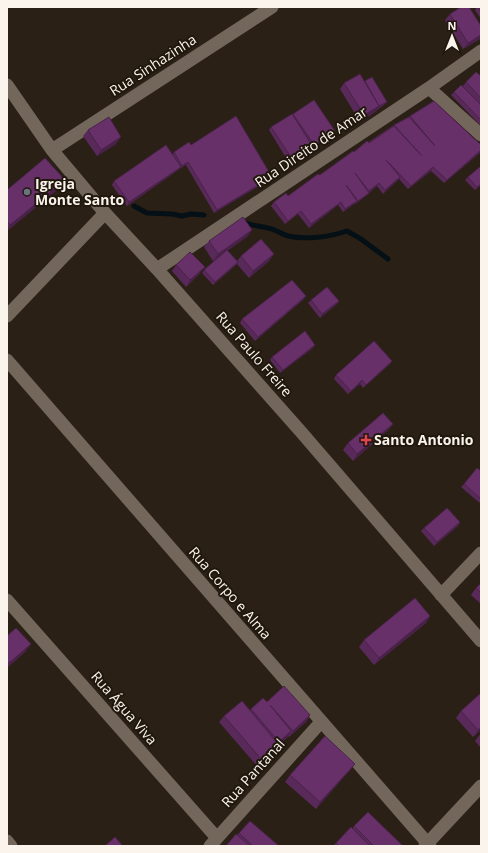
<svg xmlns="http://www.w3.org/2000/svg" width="488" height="853" font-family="'Open Sans',sans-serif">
	<rect width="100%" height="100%" fill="#2a2016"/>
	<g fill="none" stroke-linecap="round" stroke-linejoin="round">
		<path stroke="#041015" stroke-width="5" d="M134 206 147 213 172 214 182 216 191 214 204 215
			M246 223C253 226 261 226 268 228 275 229 281 234 288 236 306 240 330 237 347 231L361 239 388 259"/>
		<path stroke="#73675b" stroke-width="13" d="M7 85 52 150 105 213 157 269 302 433 481 641
			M429 88 481 135
			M52 150 272 7
			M157 269 429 88 481 51
			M7 316 105 213
			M7 360 430 846
			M441 595 481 553
			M7 600 217 838
			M7 841 11 846
			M210 846 321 722
			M425 846 481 786"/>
	</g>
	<path fill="#59295a" d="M477 7H481V19L475 10Z
		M450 14 480 39 463 49 445 20Z
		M481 76V125H480L451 95 454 92 463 86 466 82Z
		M365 81 384 105 377 110 375 112 360 122 340 89 344 83Z
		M293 114 335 131 332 135 311 148 310 146 309 148 288 161 269 130 271 127 292 115Z
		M410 116 481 145V152L444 183 431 171 408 189 399 179 383 194 377 186 369 193 366 196 355 204V203L343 212 338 205 309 228 298 214 285 224 271 206 274 202 288 196 394 125 409 117Z
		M88 130 116 144 97 156 83 136Z
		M191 145 269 180 214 213 186 165 179 169 178 170 127 206 112 185 114 181 172 155 174 152Z
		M481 166V185L475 190 465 180 468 177Z
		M65 180 58 189 7 231V190Z
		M248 236 227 251 237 261 241 256 274 254 269 261 249 278 237 264 213 285 202 273 204 270 218 257 213 261 204 247 209 241Z
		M176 265 200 273 186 287 172 271Z
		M304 299 255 341 240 323 242 319Z
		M311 300 339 301 337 304 320 318 308 303Z
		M313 348 280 373 270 360 272 357Z
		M392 361 390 364 363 388 360 384 348 394 334 379 336 375Z
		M393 424 388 430 353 461 343 450 348 443Z
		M481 471V504L461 487 464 484Z
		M460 522 458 526 434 546 421 531 424 528Z
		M481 583V604L471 595 476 588Z
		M430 616 426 623 374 665 359 647 364 640Z
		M7 636 26 651 7 668Z
		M267 702 310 715 306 722 289 737 288 736 279 745 274 752 257 766 219 722 224 716 250 710 251 709Z
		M461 711 481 730 473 737 456 718Z
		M481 733V748L475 741Z
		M355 764 350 770 316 809 285 782 290 775Z
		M354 826 403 846H333L336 843 352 829Z
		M239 833 279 846H226Z"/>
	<path fill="#49224a" d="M481 35V38L480 39 463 49 468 43Z
		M387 102 384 105 377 110 375 112 360 122 364 115Z
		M335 131 332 135 311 148 314 145Z
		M121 137 116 144 97 156 101 150Z
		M311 144 309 148 288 161 291 157Z
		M481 150V152L444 183 447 180Z
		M188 162 186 165 179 169 182 166Z
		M181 167 178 170 127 206 129 202Z
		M433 167 431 171 408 189 411 186Z
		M272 177 269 180 214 213 217 210Z
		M400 177 398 180 383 194 385 190Z
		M65 180 58 189 7 231V229L10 225Z
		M379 183 377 186 369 193 366 196 355 204 358 201 367 194 369 191Z
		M481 184V185L475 190 477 187Z
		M357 201 354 204 343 212 345 209Z
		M341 202 338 205 309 228 311 224Z
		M252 230 248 236 213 261 218 254Z
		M274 254 269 261 249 278 253 271Z
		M238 262 235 266 213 285 215 282Z
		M205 267 200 273 186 287 190 280Z
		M306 296 304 299 255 341 258 337Z
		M339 301 337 304 320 318 322 314Z
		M315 345 313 348 280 373 283 370Z
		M392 361 390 364 363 388 366 385Z
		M362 380 360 384 348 394Z
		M393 424 388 430 353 461 357 454Z
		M460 522 458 526 434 546 437 542Z
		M430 616 426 623 374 665 379 658Z
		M31 644 26 651 7 668V667L9 663Z
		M310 715 306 722 289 737 293 731Z
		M481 727V730L473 737 478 730Z
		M291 731 287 738 274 748 279 742Z
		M279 745 274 752 257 766 262 760Z
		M355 764 350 770 316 809 320 802Z"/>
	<path fill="#683069" stroke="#49224a" d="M461 7H469L481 26V35L468 43 450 14Z
		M478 7H481V12Z
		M476 72 481 76V98L466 82Z
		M360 74 379 106 364 115 344 83Z
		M372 77 387 102 379 106 365 81Z
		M461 85 481 105V120L454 92Z
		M314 100 335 131 314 145 293 114Z
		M434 101 481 145V150L447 180 433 167 411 186 386 160 400 177 385 190 379 183 369 191 355 173 369 193 358 201 346 185 357 201 345 209 341 202 311 224 301 211 288 221 274 202 286 193 288 196 318 174 320 175 353 151 354 152 367 141 369 143 394 126 422 156 394 125 409 117 435 146 410 116Z
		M292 114 311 144 291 157 271 127Z
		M236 116 272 177 217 210 188 162 182 166 174 152 189 142 191 145Z
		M109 117 121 137 101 150 88 130Z
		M166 145 181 167 129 202 114 181Z
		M45 158 65 180 10 225 7 221V190Z
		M481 166V184L477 187 468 177Z
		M243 217 252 230 218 254 209 241Z
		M261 239 274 254 253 271 241 256Z
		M227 250 238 262 215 282 204 270Z
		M190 252 205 267 190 280 176 265Z
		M292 280 306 296 258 337 242 319Z
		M327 287 339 301 322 314 311 300Z
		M305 331 315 345 283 370 272 357Z
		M374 341 392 361 366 385 362 380 351 391 336 375Z
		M383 413 393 424 357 454 348 443Z
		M477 468 481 471V499L464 484Z
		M447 508 460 522 437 542 424 528Z
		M481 583V593L476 588Z
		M415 598 430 616 379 658 364 640Z
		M16 628 31 644 9 663 7 661V636Z
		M284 686 310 715 293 731 270 705 291 731 279 742 251 709 263 698 267 702Z
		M481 693V727L478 730 461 711Z
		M242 701 279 745 262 760 224 716Z
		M325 736 355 764 320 802 290 775Z
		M368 812 403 846H374L354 826Z
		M250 821 279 846H253L239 833Z
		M351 827 370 846H339L336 843Z
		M236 834 250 846H226Z
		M115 837 123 846H105Z"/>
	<circle fill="#6b7280" stroke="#20170d" stroke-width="1.5" cx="27" cy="192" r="4"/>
	<path fill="#e0444e" stroke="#20170d" stroke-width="1.5" d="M364 434h4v4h4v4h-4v4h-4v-4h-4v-4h4z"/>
	<g text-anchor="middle" stroke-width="4" stroke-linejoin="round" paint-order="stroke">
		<g font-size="14" fill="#fbf4ed" stroke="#20170d">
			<text transform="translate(153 65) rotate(-33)" y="5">Rua Sinhazinha</text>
			<text transform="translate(311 147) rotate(-34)" y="5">Rua Direito de Amar</text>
			<text transform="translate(254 354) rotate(49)" y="5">Rua Paulo Freire</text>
			<text transform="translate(230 593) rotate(49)" y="5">Rua Corpo e Alma</text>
			<text transform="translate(124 708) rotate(49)" y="5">Rua Água Viva</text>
			<text transform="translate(253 773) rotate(-48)" y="5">Rua Pantanal</text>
		</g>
		<g font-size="14" font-weight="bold" fill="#fbf4ed" stroke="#20170d" text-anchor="start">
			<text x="35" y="189">Igreja<tspan x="35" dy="16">Monte Santo</tspan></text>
			<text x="374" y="445">Santo Antonio</text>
		</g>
	</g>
	<rect width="488" height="853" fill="none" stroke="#fbf4ed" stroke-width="16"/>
	<g transform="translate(452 36)" stroke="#20170d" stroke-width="3" paint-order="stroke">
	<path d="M0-3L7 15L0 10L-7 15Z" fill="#fbf4ed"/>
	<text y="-6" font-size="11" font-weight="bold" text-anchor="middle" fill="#fbf4ed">N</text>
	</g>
</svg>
